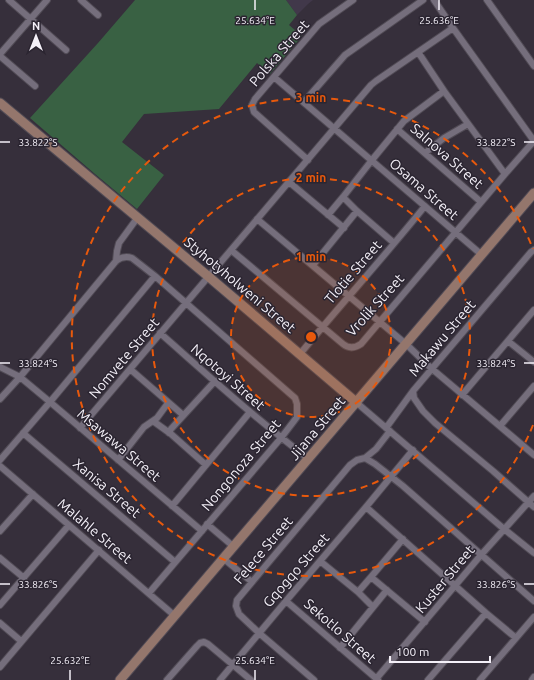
<svg xmlns="http://www.w3.org/2000/svg" width="534" height="680" font-family="Ubuntu,sans-serif">
	<rect width="100%" height="100%" fill="#362f3b"/>
	<path fill="#41384a" d="M286 0H313L308 4 297 15Z"/>
	<path fill="#396143" d="M135 0H286L297 15 289 25 302 36 270 74 257 63 219 109 144 114 122 142 164 175 137 209 95 174 30 118 98 43Z"/>
	<g fill="none" stroke-linecap="round" stroke-linejoin="round">
		<defs>
			<path id="street" d="M9 0 66 50
				M81 0 98 15
				M434 0 453 28 534 141
				M487 0 534 66
				M418 52 444 91 505 174
				M0 54 47 0
				M0 56 35 86
				M274 77 482 255
				M304 102 345 55 423 0
				M397 129 481 202
				M425 153 444 138 468 124
				M308 160 254 112 252 105 255 99 319 24 353 0
				M289 182 344 228
				M328 215 343 197
				M257 219 406 344 431 368 534 455
				M394 243 357 211 343 197 372 160 404 121 444 91
				M231 250 343 344C349 349 355 348 361 344L505 174 534 141
				M534 250 531 252 413 391 414 398 423 411 435 423 493 471 534 507
				M116 261 117 251 119 243 138 217
				M313 265 357 211
				M160 333C209 376 257 420 309 459
				M508 341 534 362
				M300 354C341 304 385 256 425 206
				M0 367 20 377 50 402 202 531
				M130 369 183 415
				M462 395 534 310
				M0 399 20 377 116 261C121 257 126 256 132 258L155 276 295 398 297 404V417L281 438 149 593
				M357 403 504 529 534 553
				M153 421 171 434 206 465
				M500 426 534 386
				M80 428 371 85 376 81 453 28
				M386 428 413 391
				M23 433 175 562
				M169 433 171 429 215 381
				M365 458 376 449 390 431
				M0 460 50 402 155 276
				M118 460 144 427 157 418 168 403
				M0 466 175 616
				M172 506 250 412
				M366 507 486 613 516 638
				M207 524 234 547
				M0 531 33 494
				M0 558 24 578
				M224 559 252 582
				M320 561 358 592 373 607
				M371 577 425 622
				M358 592 371 577 403 539
				M286 601 378 680
				M0 605 69 525
				M0 623 21 641
				M340 648 387 590
				M0 667 99 550
				M376 679 481 555 534 496
				M167 680 197 646 200 643 204 642 208 644 251 680
				M220 680 286 601 366 507 413 450
				M314 680 259 633 239 614 236 606 237 600 350 465 357 460 365 458 375 464 403 486 534 601
				M428 680 486 613
				M480 680 534 617
				M532 680 534 677"/>
			<path id="secondary" d="M0 103 209 277 357 403
				M120 680 534 193"/>
		</defs>
		<use href="#street" stroke="#514b55" stroke-width="8"/>
		<use href="#secondary" stroke="#514b55" stroke-width="11"/>
		<use href="#street" stroke="#756e7c" stroke-width="6"/>
		<use href="#secondary" stroke="#94766c" stroke-width="9"/>
	</g>
	<path fill="none" stroke="#f4f0f8" stroke-width="1.5" d="M255 0V10M439 0V10M0 142H10M524 142H534M0 363H10M524 363H534M0 584H10M524 584H534M70 670V680M255 670V680"/>
	<circle cx="311" cy="337" r="80" fill="#e8590c" fill-opacity=".12"/>
	<g fill="none" stroke="#e8590c" stroke-width="2" stroke-dasharray="7 5">
		<circle cx="311" cy="337" r="80"/>
		<circle cx="311" cy="337" r="159"/>
		<path d="M533 425A239 239 0 1 1 533 249"/>
	</g>
	<g text-anchor="middle" stroke-width="3" stroke-linejoin="round" paint-order="stroke">
		<g font-size="14" fill="#f4f0f8" stroke="#2b2531">
			<text transform="translate(279 53) rotate(-49)" y="5">Polska Street</text>
			<text transform="translate(447 156) rotate(41)" y="5">Salnova Street</text>
			<text transform="translate(424 189) rotate(41)" y="5">Osama Street</text>
			<text transform="translate(353 272) rotate(-49)" y="5">Tlotie Street</text>
			<text transform="translate(240 285) rotate(40)" y="5">Styhotyholweni Street</text>
			<text transform="translate(375 305) rotate(-48)" y="5">Vrolik Street</text>
			<text transform="translate(442 338) rotate(-50)" y="5">Makawu Street</text>
			<text transform="translate(124 358) rotate(-50)" y="5">Nomvete Street</text>
			<text transform="translate(228 377) rotate(41)" y="5">Nqotoyi Street</text>
			<text transform="translate(317 428) rotate(-50)" y="5">Jijana Street</text>
			<text transform="translate(119 445) rotate(40)" y="5">Msawawa Street</text>
			<text transform="translate(241 465) rotate(-50)" y="5">Nongonoza Street</text>
			<text transform="translate(107 488) rotate(40)" y="5">Xanisa Street</text>
			<text transform="translate(95 531) rotate(40)" y="5">Malahle Street</text>
			<text transform="translate(263 550) rotate(-50)" y="5">Felece Street</text>
			<text transform="translate(296 570) rotate(-49)" y="5">Gqogqo Street</text>
			<text transform="translate(445 579) rotate(-50)" y="5">Kuster Street</text>
			<text transform="translate(340 631) rotate(41)" y="5">Sekotlo Street</text>
		</g>
	</g>
	<g font-size="10" text-anchor="middle" fill="#f4f0f8" stroke="#2b2531" stroke-width="3" stroke-linejoin="round" paint-order="stroke">
		<text x="255" y="24">25.634°E</text>
		<text x="439" y="24">25.636°E</text>
		<text x="38" y="146">33.822°S</text>
		<text x="496" y="146">33.822°S</text>
		<text x="38" y="367">33.824°S</text>
		<text x="496" y="367">33.824°S</text>
		<text x="38" y="588">33.826°S</text>
		<text x="496" y="588">33.826°S</text>
		<text x="70" y="664">25.632°E</text>
		<text x="255" y="664">25.634°E</text>
	</g>
	<circle cx="311" cy="337" r="6" fill="#e8590c" stroke="#2b2531" stroke-width="2"/>
	<g font-size="12" text-anchor="middle" font-weight="bold" fill="#e8590c" stroke="#2b2531" stroke-width="3" stroke-linejoin="round" paint-order="stroke">
		<text x="311" y="102">3 min</text>
		<text x="311" y="182">2 min</text>
		<text x="311" y="261">1 min</text>
	</g>
	<g transform="translate(36 36)" stroke="#2b2531" stroke-width="3" paint-order="stroke">
	<path d="M0-3L7 15L0 10L-7 15Z" fill="#f4f0f8"/>
	<text y="-6" font-size="11" font-weight="bold" text-anchor="middle" fill="#f4f0f8">N</text>
	</g>
	<path d="M390 656v6h100v-6" fill="none" stroke="#f4f0f8" stroke-width="2"/>
	<text x="396" y="656" font-size="12" fill="#f4f0f8" stroke="#2b2531" stroke-width="3" paint-order="stroke">100 m</text>
</svg>
